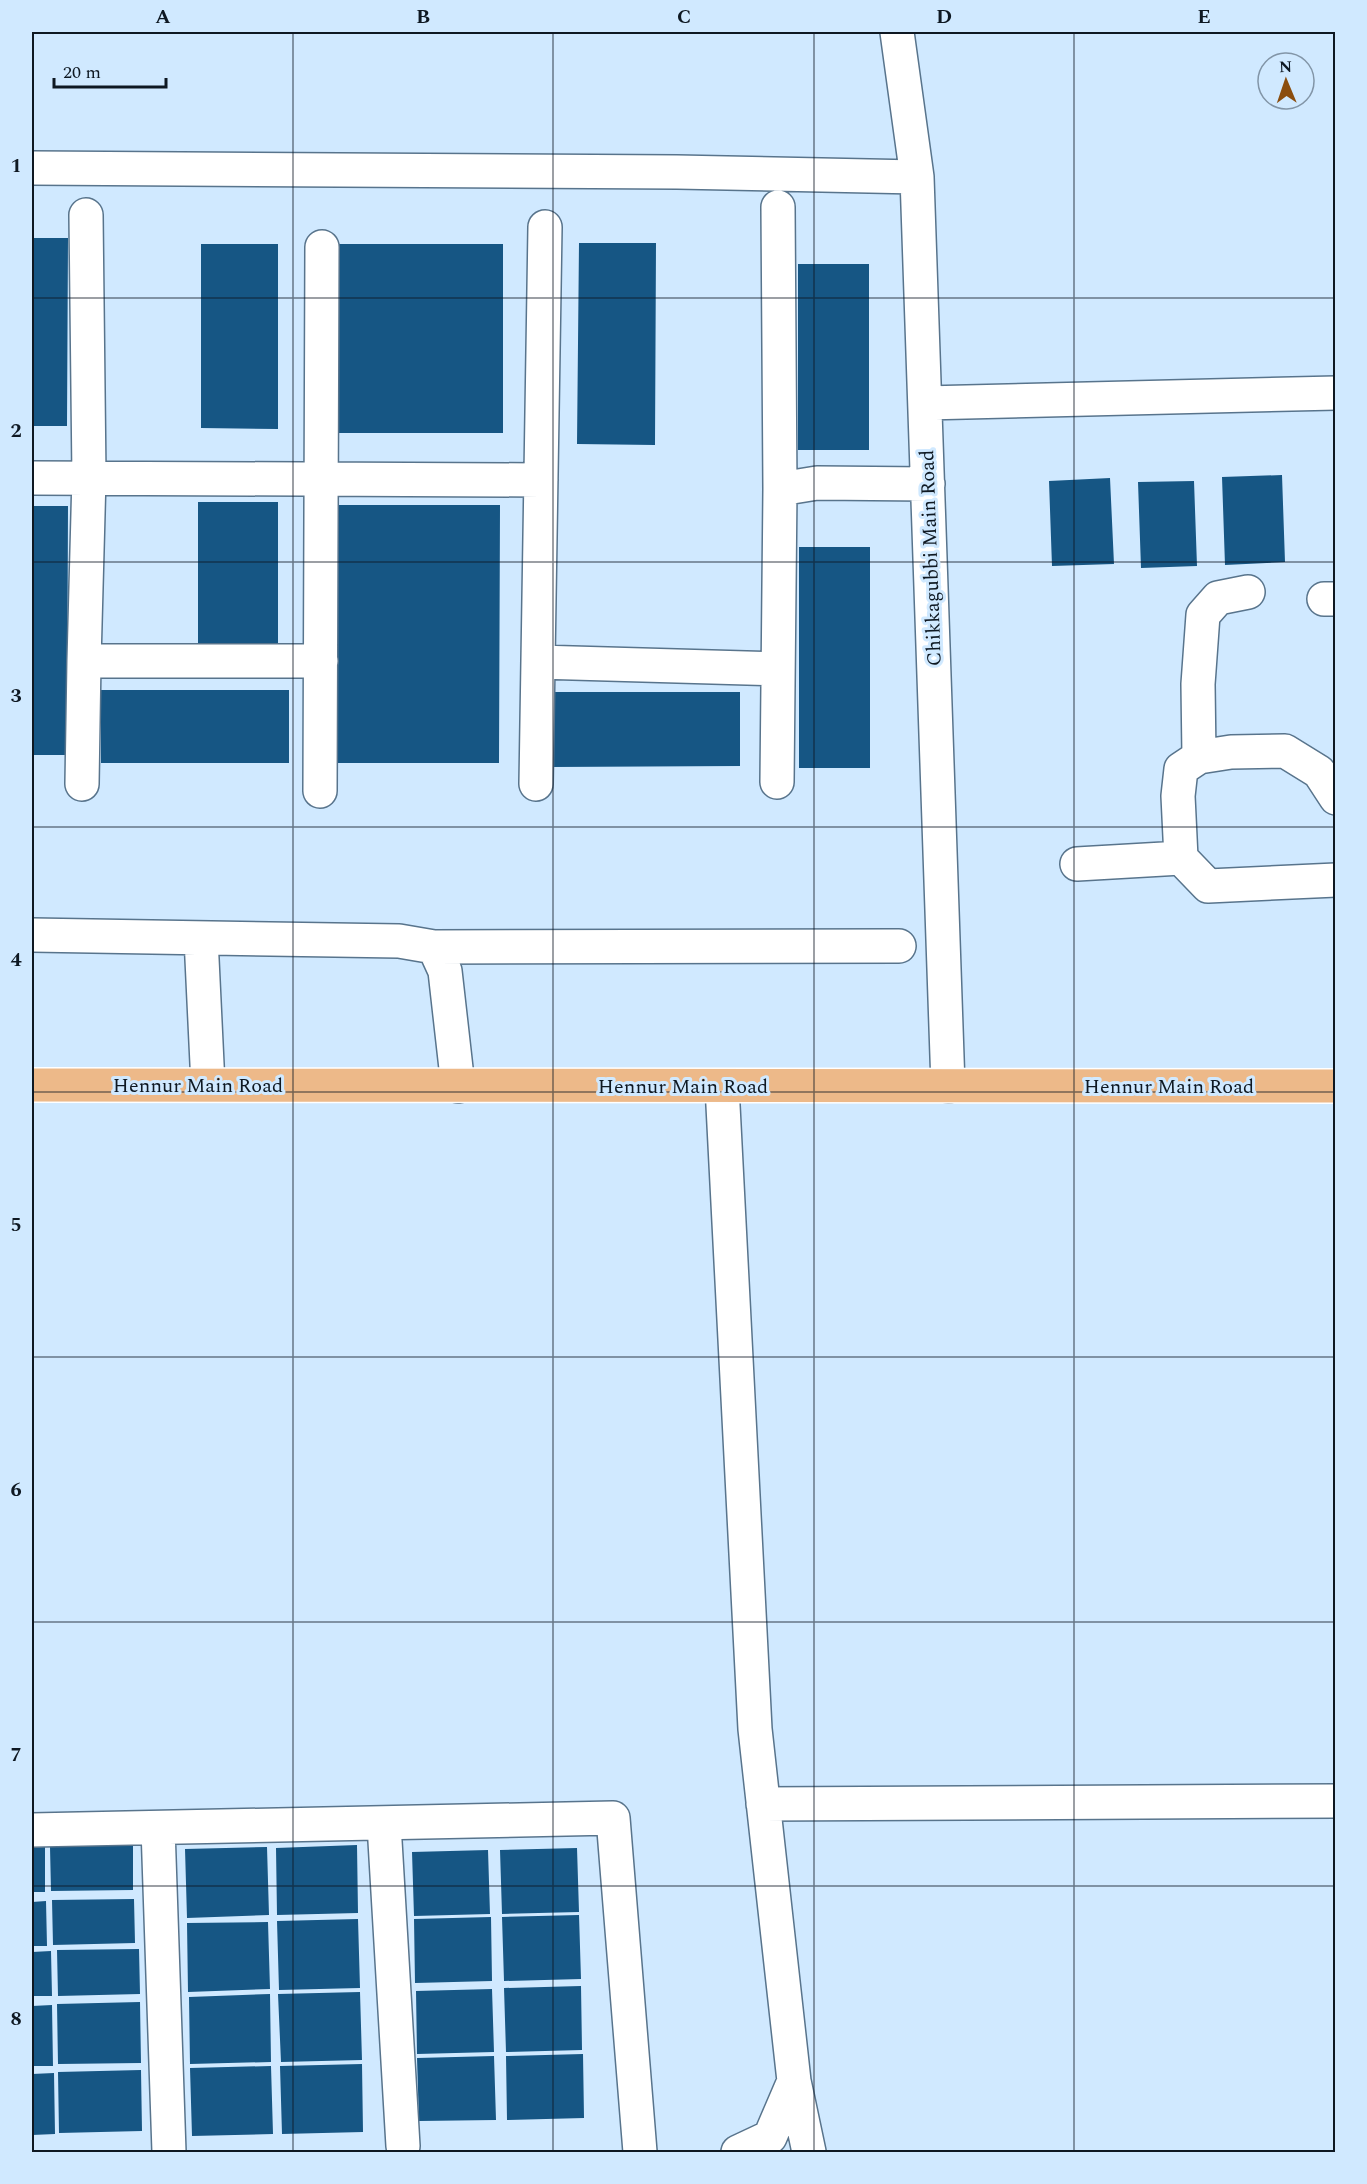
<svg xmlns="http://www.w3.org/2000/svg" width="1367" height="2184" font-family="Spectral,serif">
	<rect width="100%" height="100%" fill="#d0e9ff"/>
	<path fill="#165684" d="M32 238H68L67 426H32Z
		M579 243H656L655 445 577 444Z
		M201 244H278V429L201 428Z
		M333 244H503V433H333Z
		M798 264H869V450H798Z
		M1282 475 1285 562 1225 565 1222 477Z
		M1110 478 1114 564 1052 566 1049 481Z
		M1194 481 1197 566 1141 568 1138 482Z
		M198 502H278V643H198Z
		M333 505H500L499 763H333Z
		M32 506H68L67 755H32Z
		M799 547H870V768H799Z
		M101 690H289V763H101Z
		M552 692H740V766L552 767Z
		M133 1845V1890L51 1891 50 1847Z
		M357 1845 358 1913 277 1915 276 1848Z
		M45 1847V1892H32V1848Z
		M267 1847 269 1915 187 1918 185 1849Z
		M577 1848 579 1912 502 1914 500 1850Z
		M488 1850 490 1914 414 1916 412 1852Z
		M134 1899 135 1943 53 1945 52 1900Z
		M46 1901 47 1946H32V1902Z
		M579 1915 581 1979 504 1981 502 1917Z
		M491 1917 492 1981 415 1983 414 1919Z
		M358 1919 360 1988 279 1990 277 1921Z
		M268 1922 270 1989 188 1992 187 1923Z
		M139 1949 140 1994 58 1996 57 1950Z
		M51 1951 52 1996H32V1952Z
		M581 1986 582 2050 506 2052 504 1988Z
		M492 1989 494 2052 417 2054 416 1991Z
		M360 1992 362 2060 281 2062 278 1994Z
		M270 1994 271 2062 190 2064 189 1997Z
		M140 2002 141 2063 58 2064 57 2004Z
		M52 2005 53 2066H32V2006Z
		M583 2054 584 2118 507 2120 506 2056Z
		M494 2056 496 2120 419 2121 417 2058Z
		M362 2064 363 2132 282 2134 280 2066Z
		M271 2066 273 2134 192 2136 190 2068Z
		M141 2070 142 2131 59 2133 58 2072Z
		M54 2073 55 2134 32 2135V2074Z"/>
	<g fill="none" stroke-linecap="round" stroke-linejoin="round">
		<defs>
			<path id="minor" d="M897 32 917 177 948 1086
				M32 168 677 172 917 177
				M925 403 1336 393
				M32 478 541 480
				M780 489 817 483 928 484
				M1324 599H1336
				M84 661H321
				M538 662 778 669
				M1199 757 1198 684 1203 615 1218 598 1248 592
				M777 782 780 489 778 207
				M82 784 84 661 89 477 86 215
				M536 784 545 227
				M320 791 322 247
				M1336 798 1319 772 1285 751 1231 752 1199 757 1181 769 1178 796 1181 858 1208 886 1336 880
				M1077 864 1181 858
				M32 935 399 941 434 947 445 971 458 1086
				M201 938 208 1085
				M434 947 899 946
				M722 1086 755 1729 794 2081 809 2152
				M763 1804 1336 1801
				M384 1824 403 2146
				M158 1828 169 2152
				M32 1830 613 1818 640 2152
				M738 2152 770 2137 794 2081"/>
			<path id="major" d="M32 1085 1336 1086"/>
		</defs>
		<use href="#minor" stroke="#58748c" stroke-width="36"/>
		<use href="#major" stroke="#fff" stroke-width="36"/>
		<use href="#minor" stroke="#fff" stroke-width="33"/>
		<use href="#major" stroke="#edb989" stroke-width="33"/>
	</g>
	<path fill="none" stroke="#0e1822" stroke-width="1.5" stroke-opacity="0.55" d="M293 32V2152M553 32V2152M814 32V2152M1074 32V2152M32 298H1336M32 562H1336M32 827H1336M32 1092H1336M32 1357H1336M32 1622H1336M32 1886H1336"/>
	<g text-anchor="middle" stroke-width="6" stroke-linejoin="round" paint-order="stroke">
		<g font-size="20" fill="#0e1822" stroke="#d0e9ff">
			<text transform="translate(930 558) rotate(-92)" y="7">Chikkagubbi Main Road</text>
			<text x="198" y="1092">Hennur Main Road</text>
			<text x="683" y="1093">Hennur Main Road</text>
			<text x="1169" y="1093">Hennur Main Road</text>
		</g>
	</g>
	<rect width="1367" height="2184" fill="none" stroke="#d0e9ff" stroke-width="66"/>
	<g transform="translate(1286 81) rotate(358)"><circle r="28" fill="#d0e9ff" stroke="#8295a7" stroke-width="1.5"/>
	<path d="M0-4.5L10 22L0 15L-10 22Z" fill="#8b4e0f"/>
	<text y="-9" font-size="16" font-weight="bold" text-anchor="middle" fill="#0e1822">N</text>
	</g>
	<path d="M54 78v9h112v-9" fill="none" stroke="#0e1822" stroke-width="3"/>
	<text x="63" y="78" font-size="18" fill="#0e1822" stroke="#d0e9ff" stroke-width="4.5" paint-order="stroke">20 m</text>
	<rect x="33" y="33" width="1301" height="2118" fill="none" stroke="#0e1822" stroke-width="2"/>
	<g font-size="20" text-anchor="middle" font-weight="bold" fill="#0e1822">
		<text x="163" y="23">A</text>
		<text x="423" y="23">B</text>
		<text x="684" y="23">C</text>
		<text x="944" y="23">D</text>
		<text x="1204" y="23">E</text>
		<text x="16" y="172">1</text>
		<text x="16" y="437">2</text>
		<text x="16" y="702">3</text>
		<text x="16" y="966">4</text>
		<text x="16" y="1231">5</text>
		<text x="16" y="1496">6</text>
		<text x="16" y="1761">7</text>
		<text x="16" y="2025">8</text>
	</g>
</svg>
